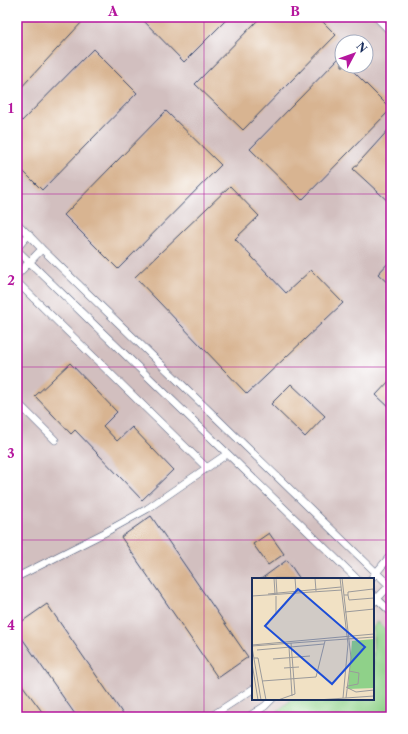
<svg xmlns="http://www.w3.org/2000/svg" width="408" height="734" font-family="'Libre Caslon Text',serif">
	<rect width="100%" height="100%" fill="#fff"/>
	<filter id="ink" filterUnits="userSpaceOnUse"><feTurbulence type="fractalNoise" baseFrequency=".025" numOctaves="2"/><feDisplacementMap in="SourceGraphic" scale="8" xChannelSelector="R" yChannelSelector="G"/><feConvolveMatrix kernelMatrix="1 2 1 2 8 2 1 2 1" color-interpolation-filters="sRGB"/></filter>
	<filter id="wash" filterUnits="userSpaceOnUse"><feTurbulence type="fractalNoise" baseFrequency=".012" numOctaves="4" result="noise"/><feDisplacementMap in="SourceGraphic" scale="16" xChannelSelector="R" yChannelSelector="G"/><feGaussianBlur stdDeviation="0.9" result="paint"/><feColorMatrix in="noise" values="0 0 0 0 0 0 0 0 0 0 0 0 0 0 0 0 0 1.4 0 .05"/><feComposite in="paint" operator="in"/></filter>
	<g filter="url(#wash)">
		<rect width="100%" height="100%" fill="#f1e1c4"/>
		<path fill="#d2bfbf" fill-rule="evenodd" d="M17 17H391V717H17ZM342 42H366V66H342ZM253 579H373V699H253Z"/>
		<path fill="#8fd189" stroke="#558074" d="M378 622 391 635V717H271L292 699H373V627Z"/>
		<g id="blocks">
			<path fill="#d8b491" d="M17 17H79L83 21 17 92Z
				M140 17H229L184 62Z
				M261 17H318L336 35 243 130 195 84Z
				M93 49 137 93 42 190 17 165V126Z
				M339 58 342 60V66H348L391 109 302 200 250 149Z
				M166 111 221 165 118 269 64 215Z
				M391 127V204L353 169Z
				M230 186 259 216 235 239 286 293 311 270 343 303 247 394 135 277Z
				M391 260V286L378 274Z
				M70 363 117 412 103 426 117 441 132 427 173 470 142 500 75 430 71 434 35 396Z
				M391 379V409L376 395Z
				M291 384 325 416 305 437 271 404Z
				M151 516 248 657 218 678 121 537Z
				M269 533 284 554 268 565 253 544Z
				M287 560 300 579H261Z
				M47 604 125 717H77L17 631V625Z
				M17 678 46 717H17Z"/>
		</g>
	</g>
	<g filter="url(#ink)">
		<use href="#blocks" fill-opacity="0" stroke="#3b4a6d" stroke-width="1"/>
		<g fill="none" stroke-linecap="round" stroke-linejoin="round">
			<defs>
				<path id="service" d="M376 17 391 32
					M17 223 42 249 391 587
					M17 248 29 234
					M17 250 357 579
					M17 275 42 249
					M17 282 207 468
					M17 402 55 440
					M17 577 104 533 147 509 227 454
					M371 579 391 555
					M373 595 391 612
					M373 603 391 584
					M210 717 253 689
					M248 717 265 706 272 699"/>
			</defs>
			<use href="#service" stroke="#3b4a6d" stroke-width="8"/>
			<use href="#service" stroke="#fff" stroke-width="7"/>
		</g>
	</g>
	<path fill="none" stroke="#b5179e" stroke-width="1" stroke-opacity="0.55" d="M204 17V717M17 194H391M17 367H391M17 540H391"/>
	<g transform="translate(252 578)">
		<rect width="122" height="122" fill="#f1e1c4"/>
		<path d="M122 61V110L96 111 100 63Z" fill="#8fd189"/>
		<path fill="none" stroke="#9b9a9b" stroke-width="1" d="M22 0 23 16M24 0 25 16M43 0 44 13M63 0 64 13M88 0 96 66 91 120M90 0 99 80 94 120M16 16 89 9M92 17H96L97 22 122 20M96 17V14L121 11 122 17M0 18 90 12M24 18V35M93 34 122 31M0 67 122 56M0 68 122 59M0 69 9 122M37 69 40 118M5 72 72 66M2 80H6L14 122M21 81 58 78M0 85 6 122M32 90 47 89M10 103 64 99 73 63M96 108 106 106 107 95 97 93M94 109 104 114 122 112M26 122 43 116 39 65M65 122 122 118"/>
		<path fill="#1d4ed8" fill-opacity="0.15" stroke="#1d4ed8" stroke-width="2" d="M46 11 113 69 80 106 13 48Z"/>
		<rect width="122" height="122" fill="none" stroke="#1b2f5e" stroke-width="2"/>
	</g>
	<rect width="408" height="734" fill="none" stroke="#fff" stroke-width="44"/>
	<g transform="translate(354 54) rotate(49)"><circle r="19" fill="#ffffff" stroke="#a4acbf"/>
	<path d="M0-3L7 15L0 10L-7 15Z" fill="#b5179e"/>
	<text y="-6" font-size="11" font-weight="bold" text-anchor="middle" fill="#1b2f5e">N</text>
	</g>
	<rect x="22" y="22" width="364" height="690" fill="none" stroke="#b5179e" stroke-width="1.5"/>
	<g font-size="13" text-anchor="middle" font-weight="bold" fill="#b5179e">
		<text x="113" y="16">A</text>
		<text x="295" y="16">B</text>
		<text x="11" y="113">1</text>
		<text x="11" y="285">2</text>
		<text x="11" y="458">3</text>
		<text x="11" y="630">4</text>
	</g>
</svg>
